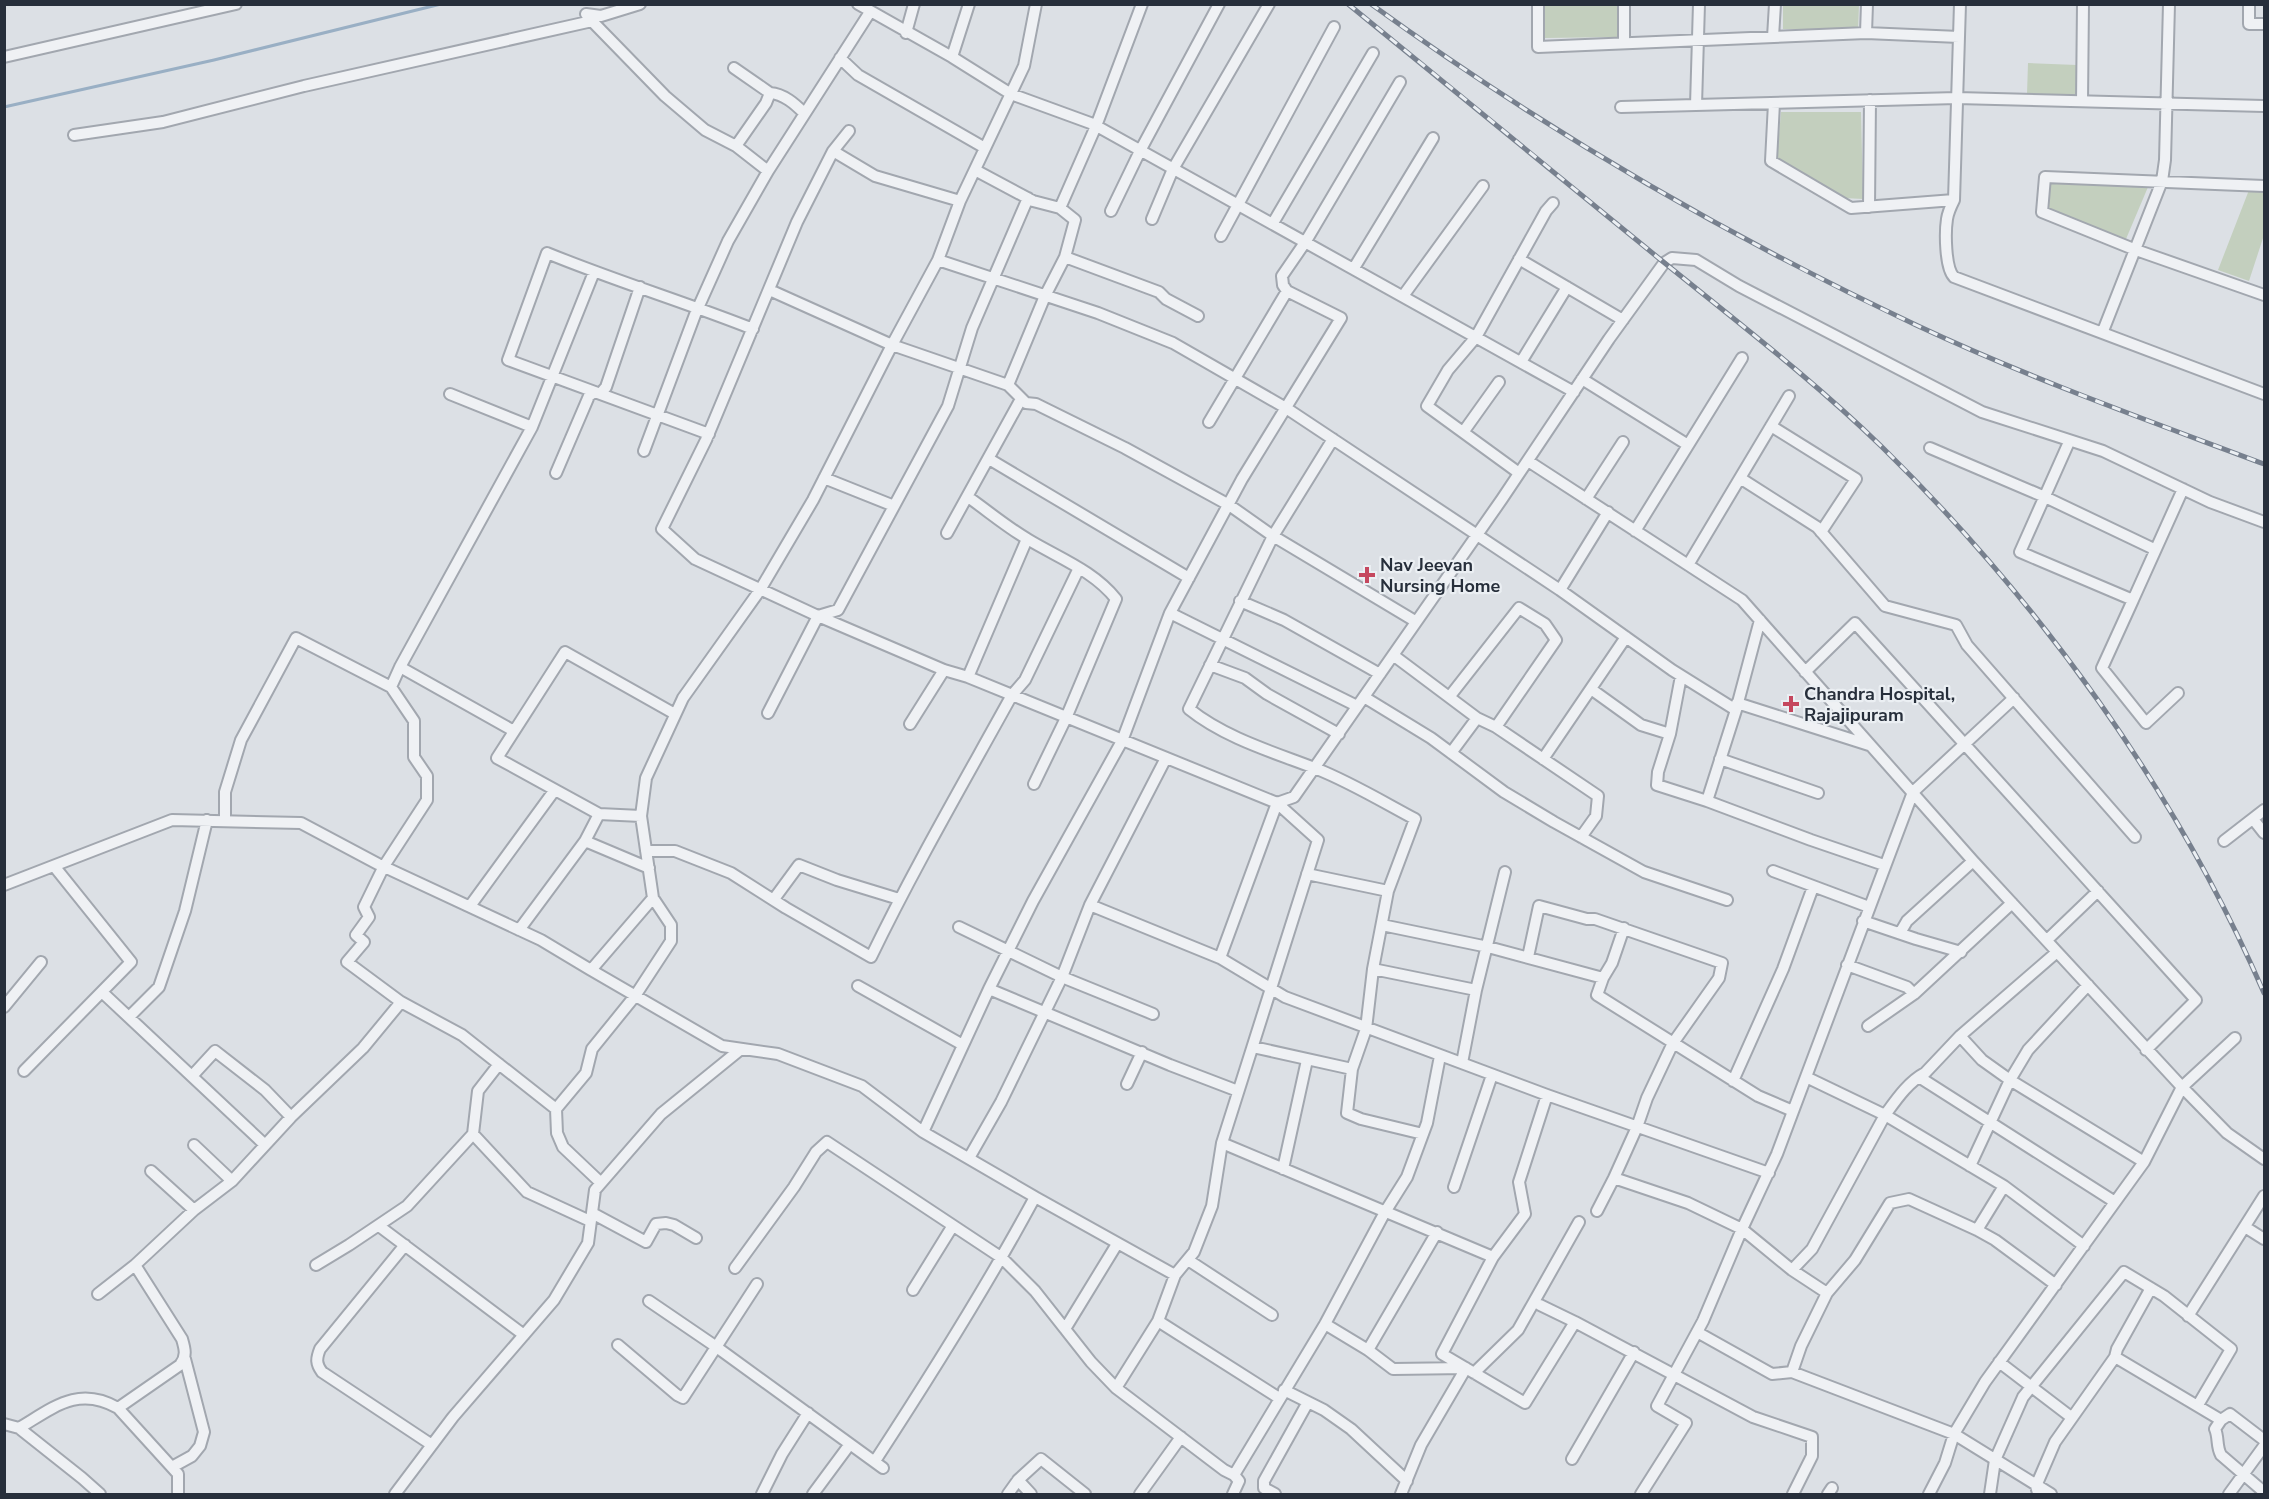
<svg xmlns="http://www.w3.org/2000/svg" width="2269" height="1499" font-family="'Nunito Sans',sans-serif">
	<rect width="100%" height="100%" fill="#dce0e5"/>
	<path fill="#c3cfbe" d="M1544 5H1617L1618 37 1545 38Z
		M1783 5H1859L1858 30 1783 29Z
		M2028 63 2077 65 2076 96 2027 94Z
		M1781 112H1861L1863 199 1844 198 1777 158Z
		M2049 182 2148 187 2126 239 2046 210Z
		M2249 190 2264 191V235L2249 281 2218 270Z"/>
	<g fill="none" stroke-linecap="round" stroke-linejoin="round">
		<path stroke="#99afc4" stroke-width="3" d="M4 107 214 60 441 4"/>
		<defs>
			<path id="minor" d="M858 4 952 57 1011 94 1093 124 1574 392
				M1538 4V47L1866 33 1959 37
				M1960 4 1954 200C1951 206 1948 212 1947 219 1945 232 1945 268 1954 277L2264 394
				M2249 4V24H2264
				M588 17 665 96 705 130 736 146 768 171
				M906 33 914 4
				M1866 33 1867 4
				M1773 37 1775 4
				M1624 43V4
				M4 57 236 4
				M952 57 969 4
				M840 58 858 75 985 148
				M734 68 770 93C784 94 795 104 804 113
				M2082 101 2083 4
				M1774 103 1771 161 1851 208 1954 200
				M1696 105 1699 4
				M1621 107 1957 98 2264 106
				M849 131 833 151 797 222 706 440 662 529 695 559 818 616 944 670 968 677 1277 803 1294 797 1502 499 1609 339 1664 263 1672 258 1696 260 1739 286 1982 412 2103 451 2210 502 2264 522
				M74 135 163 122 304 86 592 21 586 14 601 16 640 4
				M736 146 766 103 770 93
				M833 151 875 176 960 201
				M975 170 1033 201 1060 208 1075 220 1065 257 1045 296 1008 385
				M2264 186 2045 177 2042 212 2136 250 2264 295
				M1869 207 1870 100
				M1060 208 1096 126 1142 4
				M1111 211 1140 151 1219 4
				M1152 219 1173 169 1269 4
				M1273 223 1373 53
				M1221 236 1334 27
				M1065 257 1159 292 1166 299 1198 316
				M1519 259 1623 320
				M938 260 1098 313 1173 343 1286 408 1560 590 1672 670 1736 710 1760 620
				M1354 268 1433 138
				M774 292 892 345 1008 385 1026 403 1036 404 1125 448 1229 505 1273 536 1415 621
				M1403 296 1483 186
				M698 308 728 241 768 171 870 12
				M2103 331 2162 181 2165 160 2169 4
				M1521 362 1567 287
				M1582 379 1688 445
				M450 394 532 427
				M1209 422 1287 291
				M1771 426 1856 479 1821 532
				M1464 431 1499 382
				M709 434 508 360 547 253C615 281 685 302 753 329
				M1333 439 1273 536 1189 709C1225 738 1273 752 1317 769 1350 782 1383 802 1415 819L1388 891 1373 969 1366 1029 1352 1069 1347 1113 1361 1119 1423 1134
				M2069 442 2020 552 2133 600 2102 668 2146 723 2178 693
				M1930 448 2045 497 2154 549
				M644 451 696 312
				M989 459 1189 578
				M1528 461 1742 600 1973 861 2182 1087 2144 1162 1985 1382 1954 1434 1945 1463 1929 1494
				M556 473 589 396 593 393H601L606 387 640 287
				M1519 473 1427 406 1448 370 1476 337 1546 211 1553 203
				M824 478 894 506
				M1740 478 1817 527 1885 606 1956 625 1967 645 2135 837
				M968 497C988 511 1008 528 1029 540 1059 558 1094 571 1116 599L1066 718 1034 784
				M1586 499 1623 442
				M1635 531 1742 358
				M947 533 1021 399
				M1688 565 1789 396
				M1560 590 1608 512
				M2133 600 2183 489
				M1240 601 1284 620 1380 674
				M1170 613 1357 706
				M1393 655 1477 718 1496 727 1598 796 1596 816 1581 837
				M1210 665 1245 678 1267 694 1339 734
				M400 667 532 427 594 272
				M1805 672 1855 623 2196 1000 2146 1050
				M1681 676 1670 734 1658 772 1657 785 1707 801
				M968 677 1027 539
				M1591 689 1641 725 1670 734
				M1450 696 1519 608 1545 624 1556 640 1496 727
				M1364 697 1431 738 1504 792 1554 822 1644 872 1727 900
				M1737 703 1869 745
				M1736 710 1707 801 1811 840 1884 865
				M768 713 818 616 838 610 948 406 972 328 1028 198
				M910 724 944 670
				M514 731 400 667 391 687 414 721V757L427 776V800L384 866 364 907 369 917 356 935 364 942 347 962 401 1002 462 1035 556 1109 557 1133 563 1147 601 1183
				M1451 753 1477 718
				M1543 759 1626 637
				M1720 759 1818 793
				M641 816 599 814 497 758 565 652 675 714
				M2253 819 2264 833
				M225 821V792L241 740 296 638 391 687
				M585 841 649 868
				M2224 841 2264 810
				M646 851H675L731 873 786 908 871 957C914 868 964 782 1012 695L1025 680 1079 568
				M1773 871 1869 907
				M1307 874 1388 891
				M4 885 172 820 301 823 378 864 541 940 591 970 653 898 641 816 646 778 683 698 760 590 813 500 892 345 938 260 960 201 1024 66 1036 4
				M774 899 799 865 837 880 899 899
				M1090 905 1220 958 1285 997 1547 1095 1769 1173
				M470 906 554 791
				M1863 921 1916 939 1961 952
				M1382 925 1488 947 1603 978
				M959 927 1062 977 1153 1014
				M1624 928 1612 963 1603 978 1597 995 1758 1096 1793 1111
				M519 930 585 841 599 814
				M1900 933 1907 921 1973 861
				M2047 940 2098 891
				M1528 957 1539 906 1587 919H1595L1722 963 1719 978 1673 1043 1647 1098 1637 1127 1614 1178 1597 1211
				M1220 958 1277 803 1318 840 1222 1143 1493 1257 1442 1354 1525 1403 1575 1322 1753 1417 1812 1437V1456L1793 1494
				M1847 965 1907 987 1914 994
				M1373 969 1476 990
				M591 970 722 1046 778 1054 862 1086 923 1132
				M858 986 963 1045
				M989 989 1170 1065 1238 1091
				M103 993 263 1143
				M4 1007 41 962
				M129 1017 159 987 185 911 207 820
				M1868 1026 1914 994 2012 903
				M1960 1036 1982 1060 2010 1080 2144 1162
				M2235 1038 2182 1087 2227 1133 2264 1159
				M1253 1047 1352 1069
				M1462 1063 1476 990 1505 872
				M24 1071 131 962 54 866
				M192 1076 215 1051 265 1090 291 1117
				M1806 1077 1885 1115 2004 1186 2084 1246
				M1919 1077 2115 1202
				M1733 1081 1783 969 1813 887
				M1127 1084 1142 1052
				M556 1109 586 1073 592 1049 635 996 671 941V925L653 898
				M473 1134 527 1192 590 1221
				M194 1145 232 1181
				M969 1158 1001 1102 1062 977 1090 905 1166 758
				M1970 1166 2010 1080 2028 1050 2088 985
				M1283 1169 1307 1060
				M151 1171 194 1210
				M1614 1178 1688 1203 1742 1229 1792 1270 1827 1293
				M1454 1187 1492 1075
				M1035 1197 1175 1275 1194 1252 1212 1206 1222 1143
				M592 1213 646 1242 656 1224 666 1223 674 1225 696 1238
				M379 1226 524 1335
				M2245 1227 2264 1239
				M1977 1230 2004 1186
				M405 1245 320 1349C316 1359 316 1364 322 1372L432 1445
				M1493 1257 1525 1214 1519 1182 1547 1095
				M1188 1260 1272 1315
				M316 1265 349 1245 407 1206 473 1134 478 1091 499 1064
				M735 1268 794 1187 816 1152 827 1142 1002 1258 1035 1291 1091 1362 1116 1388 1224 1470 1234 1475 1325 1324 1385 1212 1407 1177 1427 1123 1440 1056
				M1792 1270 1812 1249 1885 1115C1896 1100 1908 1082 1925 1073L1960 1036 2057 952
				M2151 1288 2117 1349 2115 1357 2221 1420
				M913 1290 952 1227
				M98 1294 135 1265
				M649 1301 715 1346 883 1468
				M1540 1305 1575 1322
				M2188 1316 2264 1196
				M1158 1321 1279 1398
				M1325 1324 1368 1350 1393 1369 1466 1368
				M1065 1329 1117 1244
				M1697 1332 1772 1374 1792 1372 1954 1434 2051 1494
				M618 1345 677 1395 683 1398 757 1284
				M1368 1350 1437 1232
				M1999 1362 2071 1417
				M1792 1372 1801 1346 1827 1293 1855 1260 1890 1203 1909 1199 1977 1230 1995 1240 2056 1285
				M1474 1373 1518 1330 1579 1222
				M1116 1388 1158 1321 1175 1275
				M1284 1390 1324 1410 1351 1429 1407 1481
				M118 1408 178 1474V1494
				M4 1424 19 1428C53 1408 78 1385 118 1408L180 1365C187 1356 185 1349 182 1339L135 1265 194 1210 232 1181 291 1117 363 1048 401 1002
				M19 1428 82 1478 100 1494
				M2264 1440 2230 1414 2221 1420 2215 1429C2219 1438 2216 1446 2221 1455L2264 1492
				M1572 1459 1634 1352
				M875 1461C931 1375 986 1288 1035 1197L923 1132 989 989 1033 901 1122 741 1170 613 1242 479 1341 318 1287 291 1283 285 1282 276 1306 241 1400 82
				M172 1467 192 1456 200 1446 204 1432 185 1359
				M1018 1480 1031 1494
				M2038 1493 2036 1486 2055 1442 2115 1357
				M395 1494 453 1417 554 1300 588 1243 595 1190 661 1114 741 1049
				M762 1494 782 1454 808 1413
				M813 1494 850 1444
				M1008 1494 1018 1480 1041 1459 1085 1494
				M1140 1494 1181 1437
				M1233 1494 1239 1481 1234 1475
				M1275 1494 1264 1488V1481L1308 1402
				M1401 1494 1421 1445 1466 1368
				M1641 1494 1686 1423 1657 1406 1703 1321 1742 1229 1777 1154 1913 792 2014 698
				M1828 1494 1832 1488
				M1990 1494 1995 1460 2023 1397 2124 1272 2164 1296 2231 1349 2198 1405
				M2229 1494 2264 1446"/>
		</defs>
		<use href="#minor" stroke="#a2a7af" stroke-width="14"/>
		<use href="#minor" stroke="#eff1f4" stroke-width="10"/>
		<defs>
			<path id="rail" d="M1348 4C1453 89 1557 175 1661 260 1736 321 1812 379 1881 446 2039 601 2176 790 2264 993
				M1371 4C1542 128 1725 235 1916 325 2029 378 2147 420 2264 464"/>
		</defs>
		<use href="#rail" stroke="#77808e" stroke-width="5"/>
		<use href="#rail" stroke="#ebeff3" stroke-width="3" stroke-dasharray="9" stroke-linecap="butt"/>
	</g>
	<g fill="#c5475e" stroke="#ebeff3" stroke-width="2">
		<path d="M1364 566h6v6h6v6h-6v6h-6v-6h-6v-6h6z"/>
		<path d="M1788 695h6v6h6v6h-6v6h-6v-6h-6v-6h6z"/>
	</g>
	<g text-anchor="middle" stroke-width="4.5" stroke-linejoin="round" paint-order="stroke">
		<g font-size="18" font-weight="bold" fill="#272f3b" stroke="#ebeff3" text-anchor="start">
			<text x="1380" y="571">Nav Jeevan<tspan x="1380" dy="21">Nursing Home</tspan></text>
			<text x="1804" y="700">Chandra Hospital,<tspan x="1804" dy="21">Rajajipuram</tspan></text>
		</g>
	</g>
	<rect width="2269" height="1499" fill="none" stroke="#272f3b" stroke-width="12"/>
</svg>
